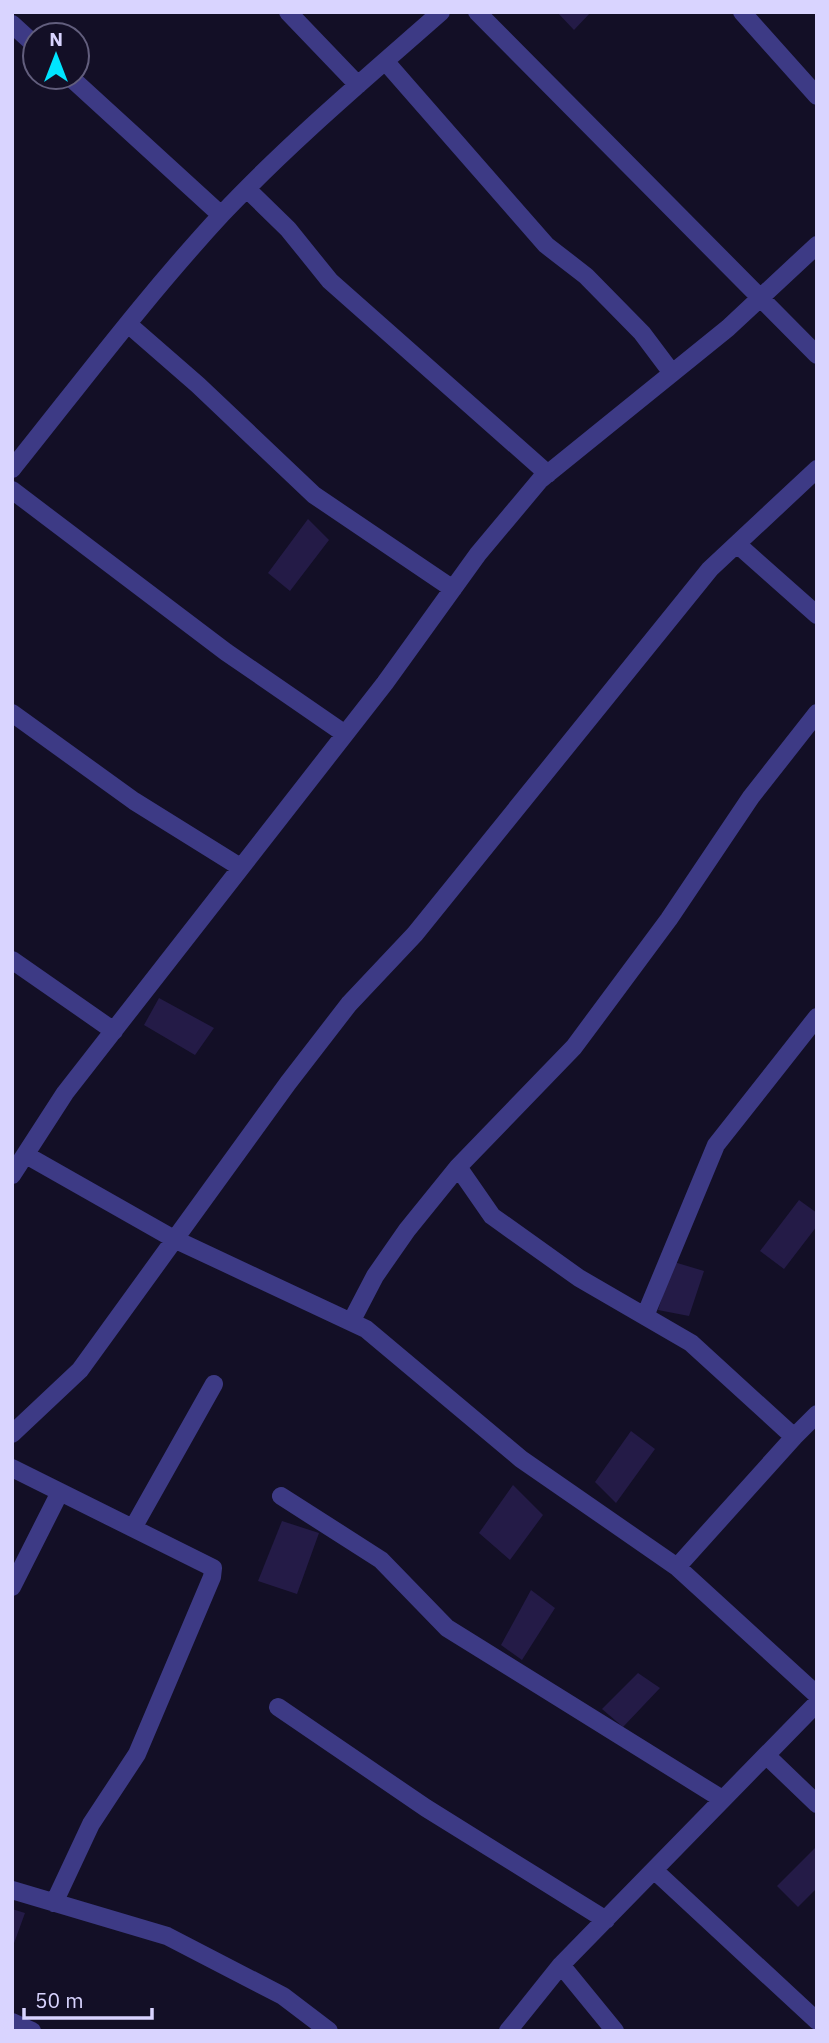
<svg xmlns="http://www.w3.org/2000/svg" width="829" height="2043" font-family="'IBM Plex Sans',sans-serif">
	<rect width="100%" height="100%" fill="#130f26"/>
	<path fill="#241b47" d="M557 12H591L574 30Z
		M308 519 329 540 290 591 268 573Z
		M159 998 214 1028 195 1055 144 1025Z
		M799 1200 817 1213V1226L784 1269 760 1251Z
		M674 1262 704 1271 689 1316 658 1310Z
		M631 1431 655 1449 616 1503 595 1482Z
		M513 1485 543 1515 510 1560 479 1533Z
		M282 1521 319 1533 297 1594 258 1581Z
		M531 1590 555 1608 522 1660 501 1645Z
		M638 1673 660 1688 623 1727 602 1709Z
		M817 1846V1888L798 1907 777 1886Z
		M12 1909 25 1913 13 1946H12Z"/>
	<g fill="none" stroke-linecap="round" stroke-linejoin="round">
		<path stroke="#3d3a85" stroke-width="18" d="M288 12 358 85
			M477 12 817 355
			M742 12 817 96
			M12 24 35 45
			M385 61 546 245 586 276 642 333 672 373
			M70 77 221 215
			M247 189 288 229 330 281 548 474
			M128 324 198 385 314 495 453 589
			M12 469C81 383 147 295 222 214 290 142 366 78 441 12
			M12 490 226 652 345 734
			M737 544 817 615
			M12 713 134 801 240 867
			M12 960 114 1031
			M26 1155 174 1239 366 1329 521 1459 677 1567 817 1695
			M458 1167 492 1216 579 1278 691 1343 794 1437 817 1414
			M12 1175 65 1093 385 683 478 554 540 480 728 328 817 245
			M645 1316 716 1145 817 1017
			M351 1322 375 1276 407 1230 458 1167 574 1047 669 919 751 797 817 713
			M12 1434 80 1370 288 1083 349 1004 415 934 710 569 817 469
			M12 1468 213 1568 212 1577 137 1754 91 1824 54 1903
			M281 1496 381 1560 447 1628 722 1799
			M133 1528 214 1384
			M677 1567 794 1437
			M12 1587 60 1492
			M278 1707 426 1808 606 1920
			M767 1756 817 1804
			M654 1870 817 2021
			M12 1890 167 1936 283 1996 329 2031
			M561 1965 615 2031
			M12 2022 32 2031
			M508 2031 561 1965 817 1703"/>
	</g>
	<rect width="829" height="2043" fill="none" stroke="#d9d4ff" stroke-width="28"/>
	<g transform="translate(56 56)"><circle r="33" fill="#130f26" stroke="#625e7d" stroke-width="2"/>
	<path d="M0-5L12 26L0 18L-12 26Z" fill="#00e5ff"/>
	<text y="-10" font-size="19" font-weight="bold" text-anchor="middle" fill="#d9d4ff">N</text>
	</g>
	<path d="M24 2008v10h128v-10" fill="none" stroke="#d9d4ff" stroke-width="3.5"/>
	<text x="35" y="2008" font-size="21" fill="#d9d4ff" stroke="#130f26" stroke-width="5" paint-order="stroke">50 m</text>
</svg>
